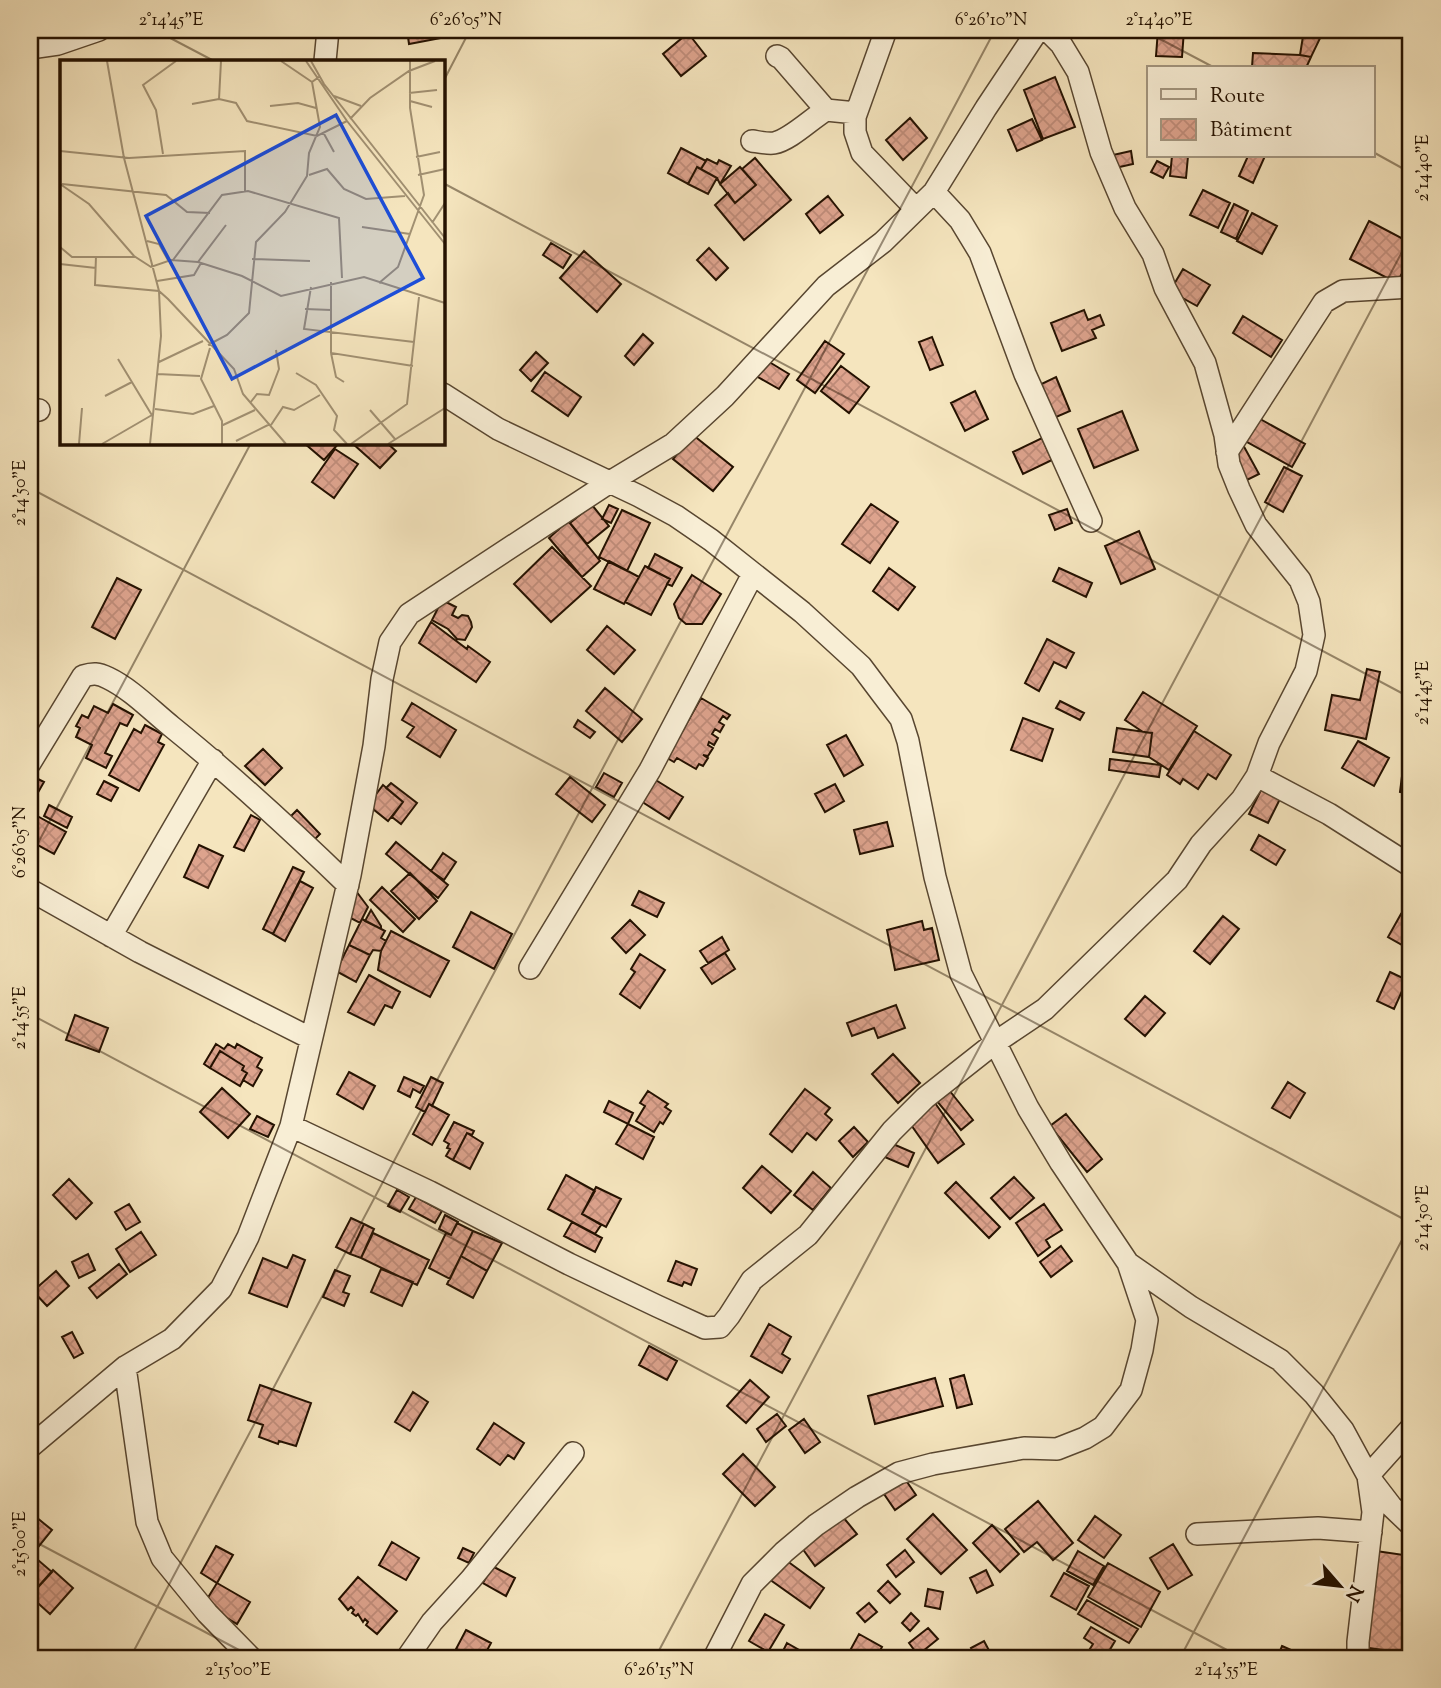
<svg xmlns="http://www.w3.org/2000/svg" width="1441" height="1688" font-family="'Sorts Mill Goudy',serif">
	<defs>
		<pattern id="building-cross-hatch" width="8" height="8" patternUnits="userSpaceOnUse" patternTransform="scale(1.75)"><rect width="8" height="8" fill="#dda38d"/><path d="M0 0l8 8M0 8l8-8" fill="none" stroke="#be8b78"/></pattern>
	</defs>
	<rect width="100%" height="100%" fill="#f5e5be"/>
	<filter id="stains"><feTurbulence type="fractalNoise" baseFrequency=".00286" numOctaves="4"/><feColorMatrix values="0 0 0 0 .2 0 0 0 0 .09 0 0 0 0 .02 0 0 0 .5 -.17"/></filter>
	<radialGradient id="worn" r=".72"><stop offset=".6" stop-color="#630" stop-opacity="0"/><stop offset="1" stop-color="#630" stop-opacity=".3"/></radialGradient>
	<path fill="url(#building-cross-hatch)" stroke="#241100" stroke-width="2" d="M407 30H440L441 38 409 44Z
		M1158 30H1184L1182 57 1156 56Z
		M1304 30H1324L1311 57 1300 55Z
		M688 33 706 56 681 76 663 54Z
		M1253 53 1300 55 1311 57 1306 68 1252 67Z
		M1055 77 1075 127 1043 139 1024 90Z
		M910 118 927 138 903 160 886 140Z
		M1032 119 1042 140 1017 151 1008 130Z
		M681 148 706 161 701 169 697 167 688 184 668 173Z
		M1131 151 1133 164 1115 168 1113 155Z
		M1172 156H1188L1186 178 1170 176Z
		M1248 156H1265L1253 183 1239 176Z
		M755 158 791 200 744 240 715 205 728 193 735 203 756 185 742 169Z
		M707 159 717 164 719 160 731 166 720 184 717 178 701 169Z
		M1157 161 1169 167 1163 178 1151 172Z
		M697 167 717 178 708 194 688 184Z
		M740 167 756 185 735 203 720 184Z
		M1203 190 1230 203 1218 228 1190 215Z
		M828 196 843 215 820 233 806 214Z
		M1234 204 1248 211 1236 239 1221 232Z
		M1252 213 1277 226 1262 254 1237 241Z
		M1369 221 1411 243V256L1397 283 1350 259Z
		M551 243 571 255 563 268 543 255Z
		M709 248 728 268 716 280 697 260Z
		M584 251 621 284 597 312 560 278Z
		M1183 269 1210 285 1197 306 1170 291Z
		M1084 310 1088 320 1100 315 1104 325 1092 330 1096 338 1062 351 1051 323Z
		M1243 316 1282 340 1271 357 1233 333Z
		M643 334 653 343 634 365 625 356Z
		M932 337 943 365 930 370 919 342Z
		M825 341 844 354 815 393 797 380Z
		M536 352 548 363 531 381 520 370Z
		M766 360 789 374 779 389 756 376Z
		M841 366 869 387 849 413 821 391Z
		M545 372 581 397 568 416 532 391Z
		M1056 377 1070 411 1047 421 1033 388Z
		M975 391 988 419 965 431 951 403Z
		M1122 411 1138 450 1094 468 1078 429Z
		M1253 415 1305 444 1292 467 1240 438Z
		M693 435 733 467 713 491 673 459Z
		M1042 438 1052 460 1023 474 1013 452Z
		M304 443H339L324 460Z
		M352 443H387L396 451 380 468Z
		M1242 443 1259 474 1247 480 1231 449Z
		M335 449 358 464 334 498 312 482Z
		M1284 467 1302 476 1283 512 1265 502Z
		M871 504 898 522 870 563 842 544Z
		M592 505 609 526 587 544 570 523Z
		M609 505 618 509 611 523 602 519Z
		M1067 509 1072 523 1055 530 1049 515Z
		M622 510 650 523 627 571 599 557Z
		M568 521 600 561 582 577 549 538Z
		M1139 531 1155 569 1121 584 1105 546Z
		M552 547 591 586 551 622 514 584Z
		M655 554 682 568 672 586 667 584 670 579 648 568Z
		M609 561 639 577 624 604 594 589Z
		M645 566 670 579 651 615 625 602Z
		M889 568 915 587 898 610 873 591Z
		M1059 568 1092 583 1086 597 1053 581Z
		M692 575 721 594 702 624H686L679 618 674 604Z
		M117 578 141 590 115 639 92 627Z
		M442 600 456 607 452 615 458 618 462 615 468 616 471 622 472 627 465 640 457 639 448 629 432 620Z
		M431 622 467 649 468 646 490 662 476 682 419 643Z
		M607 626 635 650 614 674 587 650Z
		M1047 639 1074 653 1066 668 1054 662 1039 691 1025 683Z
		M1367 669 1380 672 1366 739 1325 730 1332 695 1360 700Z
		M605 688 642 719 622 742 586 711Z
		M1143 692 1197 726 1169 770 1149 757 1152 733 1143 732 1125 720Z
		M701 698 730 715 727 719 723 716 719 722 724 725 720 732 715 729 712 734 718 738 714 745 709 742 708 745 713 748 708 756 703 755 708 758 703 766 699 764 696 769 677 758 674 762 667 758Z
		M1060 701 1084 713 1080 720 1056 708Z
		M412 703 456 730 440 757 407 737 414 727 402 720Z
		M113 704 133 715 127 726 120 723 105 753 112 756 106 768 86 758 92 745 76 737 80 728 76 726 82 715 88 718 94 706 108 713Z
		M1023 718 1053 729 1042 761 1011 750Z
		M578 720 595 732 590 738 574 727Z
		M145 725 162 734 158 742 164 745 139 791 109 775 134 729 141 733Z
		M1117 728 1152 733 1149 757 1113 752Z
		M1194 731 1231 755 1216 779 1208 774 1198 789 1183 779 1180 784 1167 775Z
		M846 735 863 765 844 776 827 745Z
		M1358 741 1389 758 1374 786 1342 768Z
		M263 749 282 768 265 785 245 766Z
		M1110 759 1161 765 1159 777 1109 770Z
		M604 773 622 783 614 797 596 787Z
		M646 774 683 797 669 819 633 796Z
		M30 775 44 782 36 796 30 793Z
		M1402 776 1411 777V794L1400 792Z
		M570 777 605 805 592 822 556 794Z
		M104 781 118 788 111 801 97 794Z
		M391 783 417 803 401 824 392 817 403 802 386 788Z
		M835 784 844 801 825 812 815 794Z
		M383 785 403 802 388 821 368 805Z
		M1261 790 1280 799 1268 823 1249 814Z
		M49 805 72 817 67 828 44 816Z
		M297 810 320 834 310 844 287 820Z
		M30 812 66 832 54 854 30 841Z
		M251 815 260 820 244 851 234 847Z
		M887 822 893 846 860 854 854 830Z
		M1259 835 1285 850 1276 865 1251 850Z
		M396 842 448 885 438 898 386 854Z
		M199 845 223 856 208 888 184 877Z
		M443 853 456 862 444 880 431 871Z
		M293 867 304 872 273 934 263 929Z
		M410 873 437 901 419 919 391 891Z
		M300 881 313 888 285 941 273 934Z
		M382 887 415 919 403 932 370 900Z
		M356 891 368 907 360 923 343 914Z
		M639 891 664 903 657 917 632 905Z
		M371 910 381 926V929L365 921Z
		M471 912 512 934 494 969 453 947Z
		M1401 914 1411 920V950L1388 937Z
		M1223 916 1239 929 1210 964 1194 951Z
		M362 919 385 931 381 938 386 941 381 951 373 950 370 955 349 945Z
		M630 920 645 935 626 953 612 938Z
		M922 921 924 930 932 928 939 960 895 970 887 930Z
		M391 931 449 961 430 997 378 970 381 951Z
		M722 937 729 950 708 963 700 951Z
		M349 945 370 955 356 982 336 971Z
		M725 953 735 969 712 984 701 968Z
		M640 954 665 970 640 1008 620 994 635 972 631 969Z
		M1390 972 1407 980 1394 1009 1377 1001Z
		M369 975 400 992 392 1008 385 1005 374 1025 348 1012Z
		M1145 996 1165 1013 1145 1036 1125 1019Z
		M896 1005 905 1028 878 1038 874 1028 852 1036 847 1023Z
		M75 1015 108 1028 99 1052 66 1040Z
		M216 1044 224 1049 228 1044 235 1048 237 1044 262 1058 257 1067 262 1070 253 1086 243 1080 247 1073 242 1070 244 1066 220 1051 210 1068 204 1064Z
		M220 1051 244 1066 242 1070 247 1073 240 1086 210 1068Z
		M893 1054 920 1083 898 1103 872 1074Z
		M349 1072 375 1086 363 1109 337 1094Z
		M404 1077 424 1086 420 1093 413 1089 410 1097 398 1091Z
		M431 1077 443 1083 432 1106 429 1104 425 1112 416 1107Z
		M1288 1082 1305 1093 1290 1118 1272 1108Z
		M222 1088 250 1114 228 1138 200 1112Z
		M805 1089 830 1108 825 1114 832 1120 816 1140 807 1133 792 1152 770 1134Z
		M949 1090 973 1120 961 1130 936 1100Z
		M648 1091 668 1104 665 1107 671 1111 663 1124 660 1122 654 1132 636 1121 645 1106 640 1103Z
		M609 1101 633 1113 628 1124 604 1112Z
		M935 1103 964 1144 938 1163 909 1122Z
		M429 1104 449 1115 432 1145 413 1134Z
		M1066 1114 1102 1159 1087 1172 1050 1126Z
		M257 1116 274 1125 268 1137 250 1129Z
		M454 1122 474 1131 472 1135 467 1133 453 1160 446 1156 450 1149 447 1148 449 1144 444 1141Z
		M628 1124 654 1137 643 1159 616 1144Z
		M854 1127 868 1142 853 1157 839 1141Z
		M467 1133 483 1143 470 1169 453 1160Z
		M886 1141 914 1153 908 1167 880 1155Z
		M762 1166 791 1191 771 1213 743 1188Z
		M813 1172 831 1188 813 1210 794 1195Z
		M566 1175 595 1191 582 1214 601 1225 595 1234 548 1209Z
		M1014 1177 1034 1198 1010 1219 991 1198Z
		M69 1179 92 1203 76 1219 53 1195Z
		M956 1182 1000 1227 989 1238 945 1193Z
		M596 1187 621 1199 606 1227 582 1214Z
		M397 1190 409 1197 400 1212 388 1206Z
		M416 1197 442 1211 435 1223 409 1209Z
		M129 1204 140 1222 126 1230 115 1212Z
		M1044 1204 1062 1230 1046 1240 1050 1247 1038 1256 1016 1223Z
		M445 1215 458 1222 451 1235 439 1229Z
		M351 1218 364 1224 350 1254 336 1247Z
		M572 1222 602 1238 595 1252 564 1236Z
		M457 1223 473 1231 450 1279 429 1268 446 1233 451 1235Z
		M364 1224 374 1229 361 1258 350 1254Z
		M473 1231 502 1243 487 1271 461 1256Z
		M141 1232 156 1255 130 1272 116 1249Z
		M373 1233 429 1260 417 1285 361 1258Z
		M1061 1246 1072 1261 1051 1277 1040 1262Z
		M88 1254 95 1270 79 1278 72 1262Z
		M293 1255 305 1260 287 1307 249 1293 263 1258 287 1268Z
		M461 1256 487 1271 473 1298 447 1284Z
		M676 1261 697 1269 691 1285 684 1282 682 1286 668 1281Z
		M119 1264 127 1274 97 1298 89 1288Z
		M381 1269 413 1282 402 1306 371 1292Z
		M335 1270 350 1276 343 1292 349 1294 344 1306 323 1297Z
		M56 1271 69 1286 47 1306 33 1291Z
		M769 1324 791 1337 782 1354 790 1359 782 1373 751 1356Z
		M72 1332 83 1353 74 1358 62 1337Z
		M649 1346 677 1361 667 1380 639 1365Z
		M964 1375 972 1404 957 1408 950 1379Z
		M935 1378 943 1406 875 1424 868 1396Z
		M750 1380 769 1397 746 1423 727 1406Z
		M260 1385 311 1403 296 1446 279 1441 278 1444 259 1437 263 1425 248 1420Z
		M413 1392 428 1402 410 1431 395 1422Z
		M777 1414 786 1426 766 1442 757 1429Z
		M804 1419 820 1442 805 1453 789 1430Z
		M494 1423 524 1443 514 1459 508 1455 500 1465 477 1449Z
		M743 1454 775 1487 755 1506 723 1474Z
		M905 1479 916 1495 895 1510 884 1494Z
		M1038 1501 1073 1543 1053 1560 1037 1542 1024 1552 1005 1529Z
		M933 1514 967 1550 941 1574 907 1539Z
		M1095 1516 1121 1535 1104 1558 1078 1540Z
		M36 1517 52 1530 31 1556 30 1525Z
		M843 1517 857 1534 815 1566 802 1548Z
		M992 1525 1019 1554 1000 1572 973 1543Z
		M392 1542 419 1558 406 1580 379 1565Z
		M1173 1544 1192 1575 1168 1589 1150 1558Z
		M216 1546 233 1555 217 1583 201 1573Z
		M463 1548 474 1553 469 1563 458 1558Z
		M905 1550 914 1562 896 1577 887 1565Z
		M1078 1551 1104 1566 1093 1585 1067 1571Z
		M1376 1551 1411 1556V1654L1362 1647Z
		M783 1558 824 1588 810 1608 769 1579Z
		M38 1560 52 1572 32 1594 30 1591V1568Z
		M1108 1563 1160 1592 1141 1627 1088 1597Z
		M492 1566 515 1578 506 1596 483 1583Z
		M53 1570 73 1588 50 1614 30 1596Z
		M986 1570 993 1585 977 1593 970 1578Z
		M1064 1573 1089 1586 1076 1610 1051 1596Z
		M358 1577 397 1611 377 1634 366 1625 368 1622 365 1619 363 1622 358 1614 356 1616 352 1613 354 1610 351 1607 348 1610 339 1599Z
		M888 1581 900 1594 890 1603 878 1591Z
		M217 1583 250 1602 237 1624 204 1604Z
		M928 1589 943 1592 940 1609 925 1606Z
		M1087 1600 1138 1629 1129 1643 1078 1614Z
		M869 1603 877 1612 865 1622 857 1613Z
		M911 1613 919 1621 910 1631 902 1623Z
		M765 1614 784 1625 768 1652 749 1641Z
		M1091 1627 1115 1641 1105 1658H1098L1088 1652 1093 1644 1084 1638Z
		M928 1628 938 1639 918 1655 909 1643Z
		M466 1630 491 1643 483 1658H475L456 1649Z
		M859 1634 882 1647 876 1658H846Z
		M984 1641 993 1658H977L971 1648Z
		M787 1643 799 1650 795 1658 780 1657Z
		M1282 1646 1307 1657 1306 1658H1277Z"/>
	<g fill="none" stroke-linecap="round" stroke-linejoin="round">
		<defs>
			<path id="minor" d="M886 30 855 117V132L862 153 916 209
				M30 48 58 44 99 30
				M777 56 781 58 826 110 856 113
				M325 61 328 30
				M752 141C759 142 768 144 774 143 790 140 811 119 826 110
				M934 192 960 220 980 253 1025 374 1091 521
				M443 394 498 429 639 496 676 516 711 540 802 612 861 666 882 694 901 719 908 741 935 877 961 974 1028 1108 1061 1163 1128 1263 1147 1320 1142 1350 1131 1390 1103 1427 1085 1438 1057 1449 1024 1448 933 1464 899 1473 857 1497 816 1525 784 1552 752 1584 714 1658
				M30 411 39 410
				M1227 452 1324 302 1343 291 1411 287
				M30 763 83 676C93 673 98 673 108 678 131 689 152 711 172 727 234 777 291 830 348 885
				M1257 776 1329 814 1411 866
				M30 890 140 952 310 1038
				M111 936 213 760
				M530 968 650 770 753 574
				M291 1126 430 1192 569 1264 657 1306 705 1328 720 1327 729 1316 752 1280 808 1235 892 1131 925 1098 996 1042 1045 1009 1177 880 1201 844 1242 799 1257 776 1269 743 1306 671 1314 635 1309 602 1300 580 1256 525 1239 489 1229 464 1225 435 1205 363 1165 288 1153 254 1125 208 1101 152 1078 72 1061 44 1047 30
				M1128 1263 1191 1307 1280 1360 1314 1394 1343 1430 1368 1476 1391 1506 1411 1525
				M125 1367 147 1522 162 1558 207 1613 251 1658
				M30 1447 125 1367 172 1339 221 1289 248 1237 291 1126 350 875 374 746 382 679 390 642 409 614 610 482 673 444 725 396 826 286 883 242 934 192 986 108 1038 30
				M1197 1534 1318 1528 1371 1532
				M407 1658 432 1622 471 1579 573 1453
				M1358 1658V1642L1373 1512 1368 1476 1411 1428"/>
		</defs>
		<use href="#minor" stroke="#584630" stroke-width="24"/>
		<use href="#minor" stroke="#f8eed5" stroke-width="21"/>
	</g>
	<path fill="none" stroke="#241100" stroke-width="2" stroke-opacity="0.45" d="M155 30 214 61M1143 30 1215 68M443 82 470 30M1373 152 1411 173M443 183 1411 698M30 488 1411 1223M30 858 251 443M30 1014 1242 1658M30 1539 254 1658M130 1658 995 30M655 1658 1411 235M1180 1658 1411 1223"/>
	<g transform="translate(60 60)">
		<rect width="385" height="385" fill="#f5e5be"/>
		<path fill="none" stroke="#a19072" stroke-width="2" d="M47 1 64 98 99 231 101 276 90 384M221 1 252 22M246 1 287 61 385 184M251 1 264 24 385 178M349 33 377 30M274 36 301 46M159 39 161 1M350 41 372 47M132 44 159 39 176 43 187 61 257 76 287 61M210 46 238 43 256 48M290 59 310 38 349 11 375 1M263 72 274 92M0 91 69 98 185 91V131M103 94 96 50 83 25 116 1M356 97 380 92M249 115 267 109 284 129 306 139 345 136M358 115 385 109M0 124 29 144 74 196 91 207 111 200 138 202 182 216 221 236 304 217 385 243M2 124 106 135 127 152 150 153M372 163 385 143M302 167 350 174M87 181 99 184 108 200M0 187 12 197H74M36 196 35 225 99 231 108 239 174 309 183 334 226 384M192 199 250 201M113 200 162 135 188 131 279 158 282 218M138 202 166 165M0 204 36 208M97 221 134 215 141 203M271 222V293L353 306M319 223 338 207 364 135 350 48V1M251 227 244 269 354 282M245 249 271 250M148 285 167 275 189 253 196 182 225 152 247 116 249 93 260 67 252 22 259 17M150 288 141 319 162 361V384M271 293 276 317 284 322M58 299 93 357M99 302 143 281M236 313 256 325 277 356 274 370 287 384M97 314 140 316M45 336 72 322M190 343 197 334 209 335 219 309 216 290M95 349 133 354 154 346M310 350 335 379M163 365 195 350M211 365 223 347 234 350 260 335M176 381 210 364M19 384 22 348M42 384 92 355M291 384 347 344 359 237M328 384 385 348"/>
		<path fill="#1d4ed8" fill-opacity="0.15" stroke="#1d4ed8" stroke-width="3.5" d="M276 55 363 218 172 319 86 156Z"/>
		<rect width="385" height="385" fill="none" stroke="#241100" stroke-width="3.5"/>
	</g>
	<rect width="1441" height="1688" fill="none" stroke="#f5e5be" stroke-width="77"/>
	<rect x="1147" y="66" width="228" height="91" fill="#f8eed5" stroke="#a39680" stroke-width="2"/>
	<rect x="1161" y="89" width="35" height="10" fill="#f8eed5" stroke="#a39680" stroke-width="2"/>
	<text x="1210" y="102" font-size="21" fill="#241100">Route</text>
	<rect x="1161" y="119" width="35" height="21" fill="url(#building-cross-hatch)" stroke="#a39680" stroke-width="2"/>
	<text x="1210" y="136" font-size="21" fill="#241100">Bâtiment</text>
	<g transform="translate(1340 1586) rotate(118)" stroke="#f8eed5" stroke-width="5" paint-order="stroke">
	<path d="M0-5L12 26L0 18L-12 26Z" fill="#241100"/>
	<text y="-10" font-size="19" font-weight="bold" text-anchor="middle" fill="#241100">N</text>
	</g>
	<rect x="38" y="38" width="1364" height="1612" fill="none" stroke="#241100" stroke-width="2.5"/>
	<g font-size="18" text-anchor="middle" fill="#241100">
		<text x="171" y="25">2°14'45"E</text>
		<text x="466" y="25">6°26'05"N</text>
		<text x="991" y="25">6°26'10"N</text>
		<text x="1159" y="25">2°14'40"E</text>
		<text transform="translate(1422 168) rotate(-90)" y="6">2°14'40"E</text>
		<text transform="translate(19 493) rotate(-90)" y="6">2°14'50"E</text>
		<text transform="translate(1422 693) rotate(-90)" y="6">2°14'45"E</text>
		<text transform="translate(19 842) rotate(-90)" y="6">6°26'05"N</text>
		<text transform="translate(19 1018) rotate(-90)" y="6">2°14'55"E</text>
		<text transform="translate(1422 1218) rotate(-90)" y="6">2°14'50"E</text>
		<text transform="translate(19 1544) rotate(-90)" y="6">2°15'00"E</text>
		<text x="238" y="1675">2°15'00"E</text>
		<text x="659" y="1675">6°26'15"N</text>
		<text x="1226" y="1675">2°14'55"E</text>
	</g>
	<rect width="100%" height="100%" filter="url(#stains)"/>
	<rect width="100%" height="100%" fill="url(#worn)"/>
</svg>
